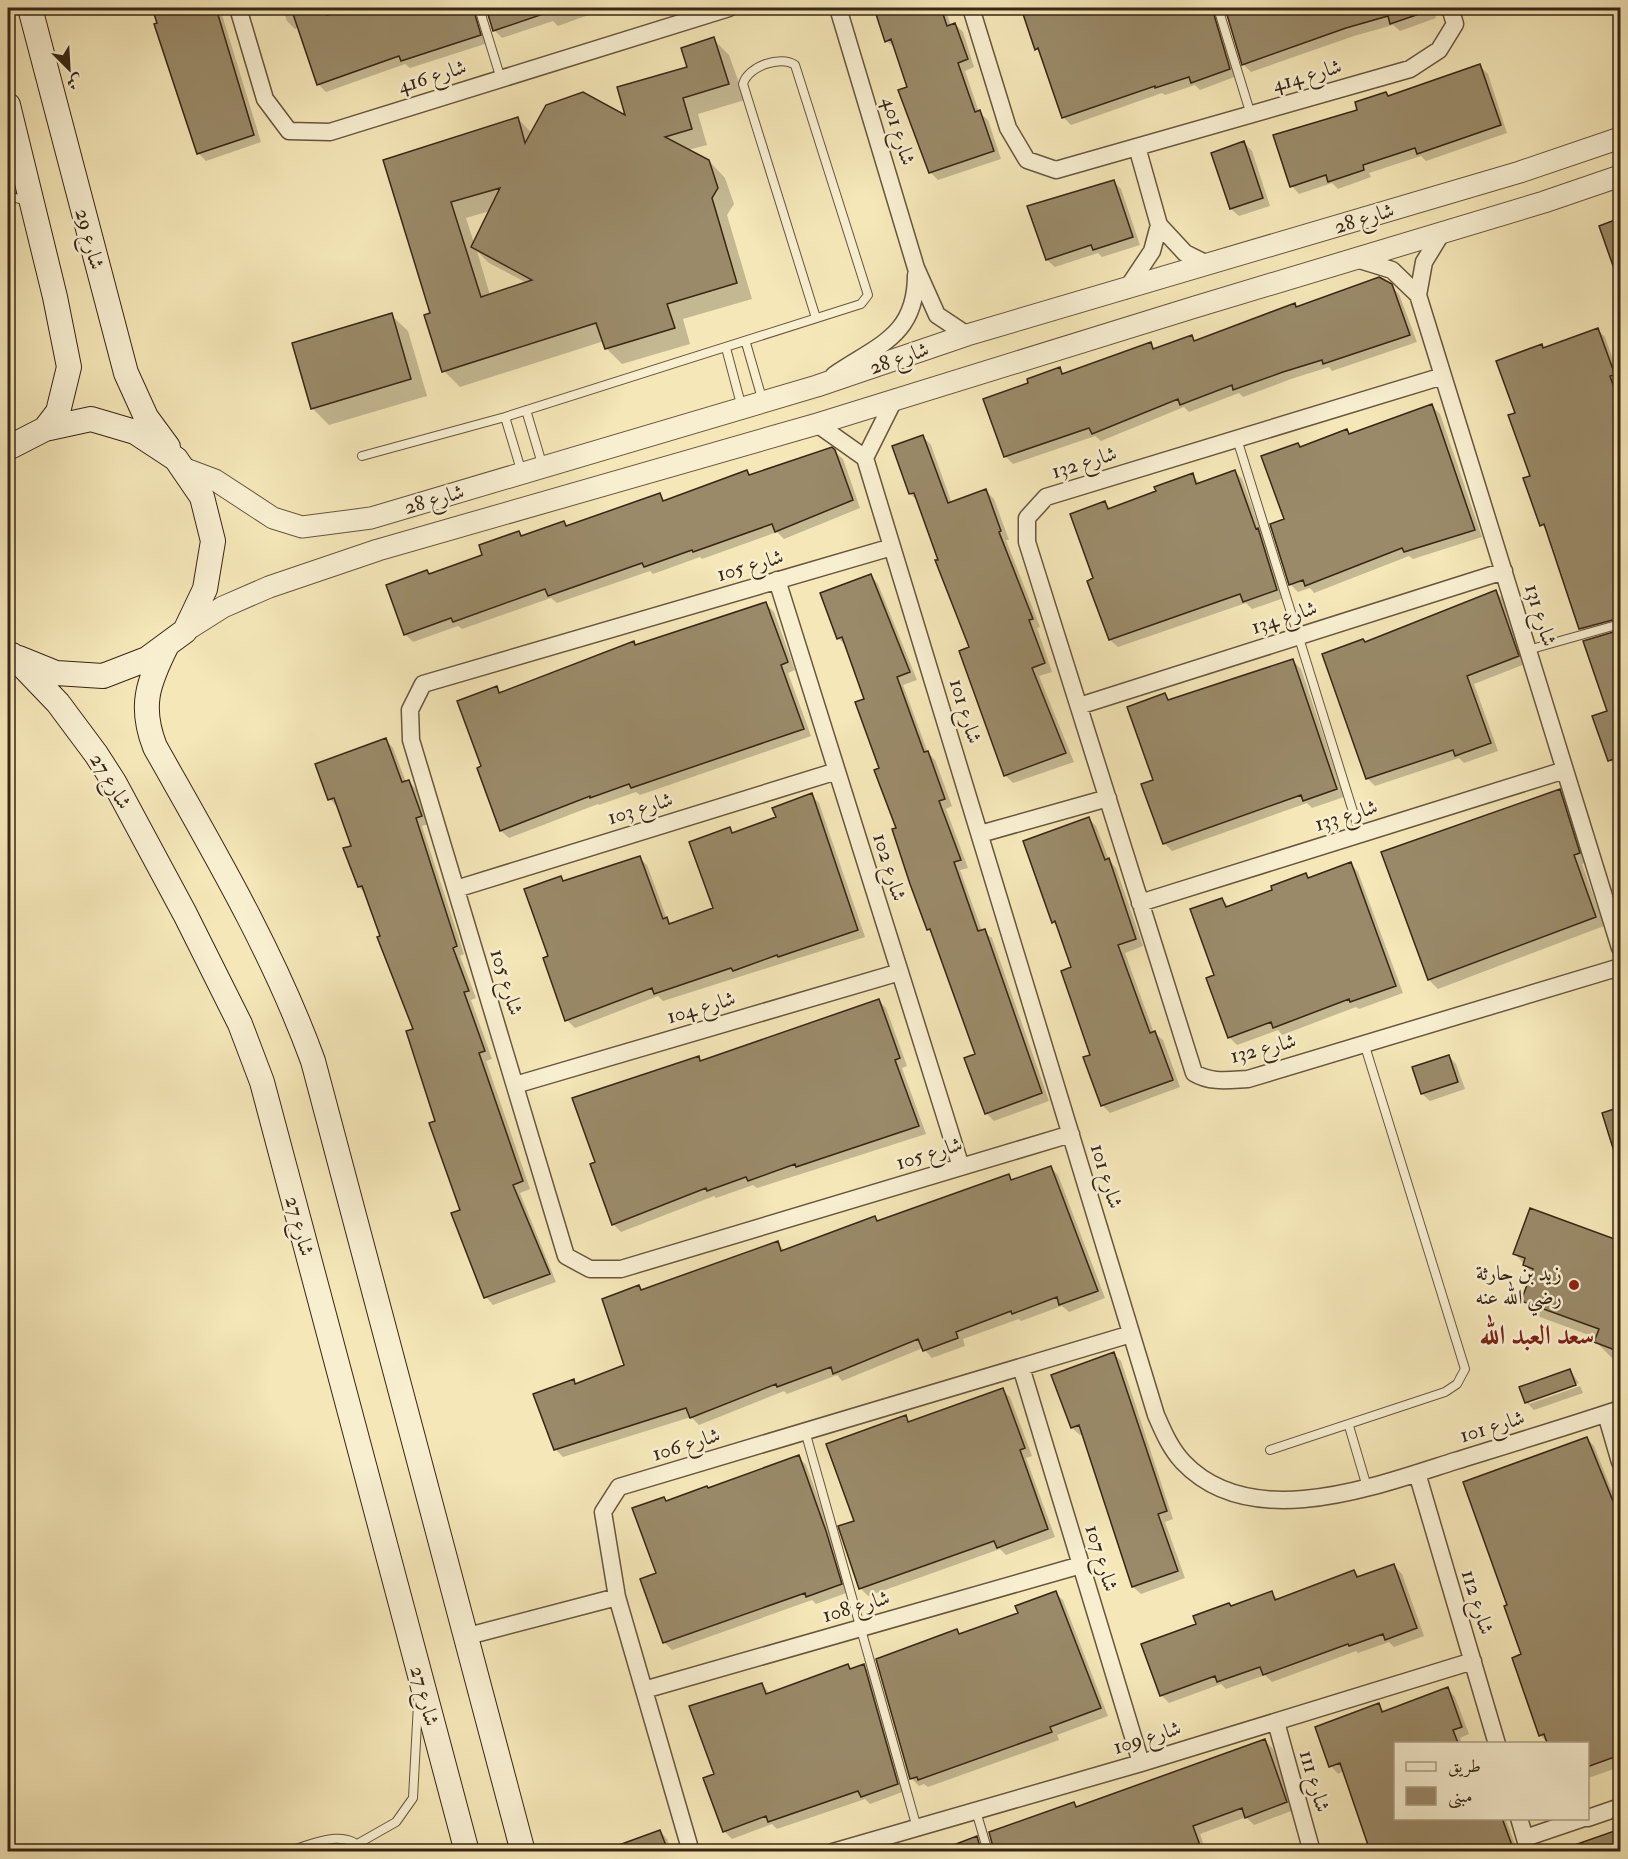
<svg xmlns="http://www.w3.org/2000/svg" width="1628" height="1859" font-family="'IM FELL Double Pica',Amiri,serif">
	<rect width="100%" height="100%" fill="#f5e7b8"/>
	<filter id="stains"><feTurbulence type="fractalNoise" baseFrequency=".00333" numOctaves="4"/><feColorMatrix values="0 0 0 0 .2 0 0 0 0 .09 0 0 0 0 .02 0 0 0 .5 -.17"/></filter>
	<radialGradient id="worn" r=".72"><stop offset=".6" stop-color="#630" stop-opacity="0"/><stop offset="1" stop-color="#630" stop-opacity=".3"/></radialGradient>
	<path fill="#0003" fill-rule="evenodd" d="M154 8H220L261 142 206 161 198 153Z
		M282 8H487L480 18 488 43 410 68 405 64 326 92 318 84 299 27 295 29 287 21Z
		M487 8H590L591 14 558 26 553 21 502 38 494 30Z
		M875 8H945L951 26 955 24 963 32 974 67 965 71 979 112 988 120 1001 159 938 180 931 173 900 91 909 88 896 48 886 41Z
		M1022 8H1433L1436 18 1400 31 1393 25 1354 36 1251 72 1243 64 1225 8 1219 18 1237 76 1200 90 1195 85 1165 95 1162 93 1071 125 1063 117 1042 54 1036 49Z
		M713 39 729 55 745 100 698 114 707 145 688 150 709 161 725 178 734 204 727 215 752 299 683 319 690 344 622 364 606 348 604 341 460 387 444 371 432 314 385 161 518 119 532 133 628 119 689 68ZM490 211 474 243 466 218ZM477 251 489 263 527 283 490 295Z
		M1480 66 1488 74 1507 133 1426 161 1421 156 1369 173 1371 177 1338 189 1332 183 1299 194 1292 186 1359 111 1386 94 1389 97Z
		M1244 143 1252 151 1270 206 1239 216 1231 209Z
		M1113 181 1121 189 1140 245 1102 257 1098 253 1055 267 1047 260Z
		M1620 220V275L1601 227Z
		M1391 286 1399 294 1417 342 1332 371 1329 367 1291 379 1243 397 1239 393 1189 412 1184 407 1101 441 1095 436 1013 464 1005 456 1030 384 1059 369 1065 374 1150 344 1156 349 1191 337 1196 342 1294 304 1298 308Z
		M391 315 408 331 427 396 329 425 313 409 294 344Z
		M1598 330 1605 337 1620 379V383L1617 384 1620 393V627L1588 636 1580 628 1549 532 1542 525 1517 414 1541 346 1544 349Z
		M1432 406 1440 414 1482 537 1413 559 1409 556 1314 593 1310 588 1298 592 1291 585 1272 525 1286 520 1298 444 1301 448 1347 431 1350 435Z
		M923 437 931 445 952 504 986 491 994 499 1009 540H1006L1040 627 1037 628 1052 672 1039 676 1074 762 1013 783 1005 775 971 648 918 501 910 494Z
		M834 451 843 459 860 508 784 539 777 532 702 559 700 557 653 574 650 571 557 603 551 598 462 629 458 626 413 642 405 634 427 572 430 575 484 556 519 532 524 537 564 522 568 527 659 495 666 502 747 471 751 476Z
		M1234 471 1242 479 1262 534 1266 538 1284 598 1252 609 1246 603 1118 647 1110 640 1095 579 1105 503 1111 509 1158 492 1192 475 1201 484Z
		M871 576 878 584 917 680 903 685 928 753 935 760 952 806 946 809 968 868 960 870 982 931 992 938 1049 1101 994 1121 986 1113 977 1055 933 934 928 929 881 769 866 699 846 646 838 638Z
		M1496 592 1504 600 1525 664 1474 684 1498 751 1464 763 1459 758 1375 786 1367 778 1366 643Z
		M766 604 774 612 795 670 788 673 811 736 640 795 636 792 599 805 598 804 509 838 501 831 483 767 497 688 502 694 633 643 637 646Z
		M1620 632V771L1610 760 1609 712 1585 642Z
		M1293 661 1301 669 1344 797 1312 808 1307 803 1172 851 1164 843 1155 781 1165 695 1171 701Z
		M386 740 393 748 406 782 409 781 416 789 429 824 422 826 464 954 460 956 476 998 471 1000 492 1059 486 1061 530 1189 520 1193 556 1282 493 1305 486 1297 415 1030 366 894 359 887 353 847 337 807 330 799Z
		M1560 791 1568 800 1588 862 1582 864 1604 926 1438 989 1429 980 1383 853Z
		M811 795 819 803 865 937 663 1001 658 996 575 1028 567 1020 550 957 561 878 565 882 639 858 647 865 667 919 672 924 715 909 730 829 735 834 778 818Z
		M1089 819 1096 826 1109 860 1116 868 1143 946 1125 953 1154 1033 1163 1040 1180 1087 1110 1113 1102 1105 1073 968 1059 928 1053 922Z
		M1351 864 1358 872 1403 993 1359 1009 1356 1007 1282 1035 1278 1030 1237 1045 1229 1037 1216 976 1222 899 1229 907 1274 890 1306 875 1310 879Z
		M878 1000 886 1008 907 1066 902 1068 926 1134 757 1188 753 1185 716 1198 714 1196 621 1232 613 1224 597 1163 698 1058 702 1062Z
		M1449 1056 1456 1064 1465 1089 1430 1101 1422 1094 1414 1068Z
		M1620 1109V1160L1604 1114Z
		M1050 1167 1058 1175 1105 1298 1069 1312 1062 1306 1021 1321 1019 1319 963 1339 965 1346 932 1358 923 1348 842 1381 837 1375 787 1394 784 1391 699 1425 691 1417 563 1457 555 1449 573 1381 577 1385 626 1366 639 1287 642 1291 777 1243 785 1251 875 1217 879 1222 1008 1176 1013 1181Z
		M1620 1181V1203L1614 1184Z
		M1531 1210 1620 1242V1361L1612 1358 1596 1342 1597 1338 1540 1317 1523 1300 1533 1274 1515 1254Z
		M1114 1354 1121 1361 1173 1519 1165 1522 1185 1578 1141 1594 1133 1587 1084 1434 1080 1435 1072 1428 1053 1376Z
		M1570 1370 1579 1383 1529 1401V1404L1580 1386 1583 1393 1534 1410 1527 1403 1521 1388Z
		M1002 1390 1010 1397 1032 1456 1026 1458 1055 1537 1006 1555 1000 1549 868 1596 860 1588 856 1522 905 1417 911 1423Z
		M1586 1438 1594 1446 1620 1511V1767L1588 1778V1744H1549L1540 1735 1509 1606Z
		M798 1457 806 1465 834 1540 849 1592 816 1604 812 1600 672 1650 664 1642 658 1574 664 1498 667 1502 708 1489Z
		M1394 1566 1402 1574 1424 1636 1394 1647 1389 1642 1358 1653 1356 1651 1272 1682 1265 1675 1226 1689 1221 1684 1169 1703 1161 1695 1198 1625 1232 1607 1271 1593 1279 1600 1354 1571 1361 1578Z
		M1055 1593 1063 1600 1108 1716 1057 1735 1059 1740 928 1787 924 1784 919 1786 911 1778 957 1631 962 1635 1020 1614Z
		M847 1665 852 1670 864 1666 871 1673 905 1791 870 1804 865 1799 777 1829 772 1824 732 1839 724 1831 716 1774 762 1684 770 1694Z
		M1448 1689 1455 1697 1469 1734 1460 1738 1462 1744H1396V1818H1505L1518 1852H1370L1344 1771 1338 1774 1331 1766 1378 1705 1385 1712Z
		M1265 1741 1273 1749 1294 1810 1254 1825 1246 1817 1200 1834 1206 1852H996L1073 1804 1077 1808Z
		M660 1831 667 1839 672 1852H612L611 1849Z
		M1620 1831V1852H1583L1580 1845Z
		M974 1838 985 1852H938Z"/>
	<path fill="#9a8a69" stroke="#382614" stroke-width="1.5" fill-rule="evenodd" d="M152 8H216L254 135 197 154 154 24 157 23Z
		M291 8H324L327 15 354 8H473L481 35 401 61 399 56 317 85Z
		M486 8H555V10L493 31Z
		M874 8H941L947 26 955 23 968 59 958 63 975 112 980 110 994 151 929 173 898 90 907 87 891 39 885 42Z
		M1021 8H1212L1230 69 1191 83 1189 77 1155 88V86L1062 118 1038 48 1035 50Z
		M1225 8H1431V10L1390 24 1388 16 1346 28 1242 65Z
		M714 37 729 84 683 98 692 129 665 137 709 160 718 188 712 198 737 283 667 304 675 328 605 349 596 323 442 372 424 315 430 313 383 160 518 117 525 143 546 105 583 92 625 115 617 87 687 67 681 48ZM500 188 471 247 532 280 481 297 451 202Z
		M1480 64 1501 125 1417 154 1415 148 1363 165 1364 170 1328 182 1326 175 1290 187 1273 135 1357 110 1355 102 1386 92 1388 96Z
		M1244 141 1263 198 1230 209 1211 153Z
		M1114 180 1133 237 1093 250 1091 245 1046 260 1027 206Z
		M1620 218V280H1618L1599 226Z
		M1379 277 1392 284 1410 335 1323 364 1322 360 1283 372 1233 390 1232 385 1180 405 1178 399 1092 434 1089 428 1004 457 983 399 1028 383 1027 379 1060 367 1062 374 1151 342 1153 349 1192 335 1194 341 1295 303 1296 307Z
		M392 313 411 379 311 409 292 343Z
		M1598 328 1615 375 1610 376 1620 405V618L1579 629 1544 524 1540 526 1523 478 1530 476 1508 415 1515 413 1496 361 1542 344 1543 348Z
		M1432 404 1475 530 1404 552 1402 548 1305 586 1303 580 1289 585 1270 524 1284 519 1261 456 1298 443 1300 447 1347 429 1349 434Z
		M923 435 948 503 986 489 1001 531 999 532 1033 619 1029 620 1045 663 1032 668 1066 753 1004 776 959 651 969 647 935 560H938L914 493 909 494 892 446Z
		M832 447 835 450 853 500 775 532 772 524 693 552 692 550 644 567 642 563 548 596 545 589 453 622 451 618 404 635 386 585 427 570 429 574 482 555 479 545 519 531 521 536 564 521 566 526 660 493 663 501 747 470 749 475Z
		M1235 470 1256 529 1258 528 1277 590 1243 602 1240 594 1109 640 1087 581 1093 578 1070 514 1105 501 1108 509 1156 491 1154 487 1193 473 1196 484Z
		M871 574 910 672 897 677 924 752 928 751 945 799 939 801 961 860 954 862 978 931 985 929 1042 1093 985 1114 964 1058 975 1054 930 929 927 930 910 884 892 829 896 828 874 770 879 768 855 702 864 699 842 637 837 639 820 593Z
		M1496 590 1519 656 1467 676 1491 743 1455 756 1453 750 1366 779 1322 654 1363 639 1365 642Z
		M766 602 788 662 781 665 804 729 631 788 629 784 590 798V796L500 831 477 768 481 766 457 701 497 686 499 693 634 641 635 645Z
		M1620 630V757L1608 761 1592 716 1607 711 1583 641Z
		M1293 659 1337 789 1303 801 1301 795 1163 844 1141 784 1153 780 1127 707 1165 693 1168 700Z
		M386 738 402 782 409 780 422 816 416 818 457 946 453 948 469 991 464 992 485 1051 479 1053 523 1181 513 1185 550 1274 484 1298 451 1213 460 1210 429 1123 435 1121 406 1031 413 1029 377 937 380 936 362 886 358 887 343 848 351 846 334 798 328 800 315 764Z
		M1560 789 1580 853 1574 855 1596 917 1428 980 1381 852Z
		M812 793 858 930 778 957 777 955 733 971 731 968 654 994 652 988 565 1021 543 958 548 956 524 889 561 876 563 881 640 856 663 919 667 917 669 924 713 908 689 842 730 827 732 833 776 817 772 808Z
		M1089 817 1105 860 1109 858 1136 939 1118 945 1150 1033 1155 1031 1173 1080 1101 1106 1083 1057 1090 1055 1061 971 1071 967 1055 921 1052 923 1023 841Z
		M1351 862 1396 986 1350 1002 1349 999 1273 1028 1271 1022 1228 1038 1206 978 1214 975 1190 909 1222 898 1226 907 1272 890 1271 886 1306 873 1308 878Z
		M879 999 900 1058 895 1060 919 1126 796 1167 795 1164 748 1181 746 1177 707 1191 706 1188 612 1225 590 1164 595 1162 572 1098 699 1056 700 1061Z
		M1449 1055 1458 1082 1421 1094 1412 1067Z
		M1620 1107V1160L1617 1161 1602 1113Z
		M1051 1166 1098 1291 1059 1305 1057 1297 1012 1314 1011 1311 956 1332 958 1338 923 1351 918 1339 833 1374 831 1367 777 1387 776 1384 690 1418 686 1408 554 1450 533 1394 574 1379 575 1384 624 1365 602 1299 639 1285 641 1290 778 1241 781 1251 875 1216 877 1221 1009 1174 1011 1180Z
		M1530 1208 1620 1241V1352L1594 1342 1599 1329 1521 1301 1533 1269 1523 1265 1525 1258 1513 1254Z
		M1114 1352 1167 1511 1158 1514 1178 1571 1132 1587 1079 1425 1071 1428 1051 1375Z
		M1570 1369 1576 1385 1525 1403 1519 1387Z
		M1003 1388 1025 1448 1020 1450 1048 1529 997 1548 994 1541 859 1589 838 1526 854 1521 826 1444 906 1415 908 1422Z
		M1587 1437 1619 1516 1615 1518 1620 1533V1755L1587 1767V1743H1547L1544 1734 1539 1736 1512 1658 1521 1654 1504 1606 1507 1605 1463 1482Z
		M799 1455 826 1531 842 1584 806 1597 805 1593 663 1643 640 1579 656 1573 632 1508 664 1497 666 1501 707 1486 708 1488Z
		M1394 1564 1417 1628 1385 1640 1383 1634 1349 1646 1348 1644 1263 1675 1260 1667 1217 1682 1215 1676 1160 1696 1141 1644 1196 1624 1193 1616 1229 1603 1231 1606 1272 1591 1275 1600 1354 1570 1357 1577Z
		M1056 1591 1101 1708 1050 1727 1052 1732 918 1780 917 1777 910 1779 876 1659 957 1629 959 1634 1018 1613 1015 1606Z
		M848 1664 850 1669 864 1664 898 1784 861 1797 858 1791 768 1822 766 1816 723 1832 703 1778 714 1774 689 1706 762 1683 766 1694Z
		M1448 1687 1462 1727 1453 1730 1458 1743H1395V1818H1502L1514 1851H1370L1340 1763 1329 1767 1315 1727 1379 1703 1382 1712Z
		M1265 1739 1287 1802 1245 1818 1242 1808 1193 1826 1202 1851H994L989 1832 1074 1802 1076 1807Z
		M1620 1829V1851H1563V1849Z
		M660 1830 668 1851H605V1850Z
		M977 1836 981 1851H941L940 1850Z"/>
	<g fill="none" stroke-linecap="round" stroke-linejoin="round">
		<defs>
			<path id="service" d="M479 8 501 79
				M1218 8 1251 115
				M8 196 27 201
				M746 343 763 402
				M726 348 742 408
				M526 410 543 467
				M505 417 522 473
				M1237 439 1360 834
				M362 456 505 417 861 304 868 295 795 65C781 55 748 66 743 84L816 318
				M1528 650 1620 624
				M1349 1426 1367 1487
				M805 1431 917 1828
				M1270 1450 1445 1392 1457 1384 1465 1369 1364 1043
				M976 1811 988 1852
				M359 1843 396 1822 413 1798 418 1704
				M286 1852C311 1845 347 1826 364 1852"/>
			<path id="minor" d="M238 8 265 99 289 131 330 132 729 8
				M838 8 916 268 937 315 967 335
				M971 8 1008 128 1027 160 1056 170 1410 69 1439 50 1455 24 1450 8
				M1137 147 1159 225 1185 253 1209 265
				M1443 231 1424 262 1418 295 1620 948
				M1353 258 1392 270 1418 295
				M1126 290 1152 251 1159 225
				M834 375C878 345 916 336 916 275
				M1443 376 1046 497 1027 518V542L1194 1073C1211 1083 1228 1080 1248 1079L1620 967
				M817 424 865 458 1156 1415C1163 1431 1170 1448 1183 1462 1251 1534 1376 1486 1455 1461 1510 1444 1566 1427 1620 1409
				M865 458 895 398
				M892 547 423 684 410 710 411 740 566 1256 590 1269H621L1071 1134
				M777 580 961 1167
				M1079 706 1504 571
				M980 834 1108 798
				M456 889 837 771
				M1140 903 1565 770
				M515 1085 900 972
				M1021 1367 1141 1763
				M1606 1414 1620 1462
				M1417 1473 1497 1744
				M468 1636 617 1597
				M644 1690 1081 1565
				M1276 1722 1312 1852
				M1519 1818 1529 1852
				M1588 1818 1620 1807
				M1525 1838 1584 1818
				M691 1852 617 1597 603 1512 619 1487 1131 1334
				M833 1852 1141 1763 1473 1661"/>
			<path id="tertiary" d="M183 468 215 480 273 518 302 527 371 518 817 386 967 335 1520 172 1620 138
				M185 631 223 607 269 587 378 550 817 424 1195 307 1544 202 1620 176"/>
			<path id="secondary" d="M30 8 126 373 146 417 168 447
				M8 105 55 297 69 367 58 412 45 429
				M8 448 45 429 91 419 135 432 176 459 202 497 213 541 205 589 185 631 147 659 103 676 56 673 19 658
				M167 645C148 683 139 706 155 747 213 850 273 951 313 1061L523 1852
				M12 655 58 703 96 754 114 782 185 914 240 1024 262 1082 467 1852"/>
		</defs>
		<use href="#service" stroke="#67563d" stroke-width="10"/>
		<use href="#minor" stroke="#67563d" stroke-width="19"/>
		<use href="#tertiary" stroke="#67563d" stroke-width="23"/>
		<use href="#secondary" stroke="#382614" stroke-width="26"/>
		<use href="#service" stroke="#f8efd1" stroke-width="8"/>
		<use href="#minor" stroke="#f8efd1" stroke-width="16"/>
		<use href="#tertiary" stroke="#f8efd1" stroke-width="21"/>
		<use href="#secondary" stroke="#f8efd1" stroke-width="24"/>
	</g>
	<circle fill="#8f2418" stroke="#f8efd1" stroke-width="2" cx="1574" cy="1285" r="6"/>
	<g text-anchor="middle" stroke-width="5" stroke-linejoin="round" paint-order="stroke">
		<g font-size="21" fill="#382614" stroke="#f8efd1">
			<text transform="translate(1307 75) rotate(-16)" y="7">شارع 414</text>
			<text transform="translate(432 76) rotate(-17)" y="7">شارع 416</text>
			<text transform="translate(899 131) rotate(73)" y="7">شارع 401</text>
			<text transform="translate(1364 218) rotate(-17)" y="7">شارع 28</text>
			<text transform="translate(90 239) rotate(75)" y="7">شارع 29</text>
			<text transform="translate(899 358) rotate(-19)" y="7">شارع 28</text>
			<text transform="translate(1084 462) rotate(-17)" y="7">شارع 132</text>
			<text transform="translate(434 499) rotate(-16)" y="7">شارع 28</text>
			<text transform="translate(750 565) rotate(-16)" y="7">شارع 105</text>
			<text transform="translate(1541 615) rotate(73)" y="7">شارع 131</text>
			<text transform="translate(1284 617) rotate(-18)" y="7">شارع 134</text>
			<text transform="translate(966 711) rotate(73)" y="7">شارع 101</text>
			<text transform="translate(111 781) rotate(59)" y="7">شارع 27</text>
			<text transform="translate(640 808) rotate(-17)" y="7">شارع 103</text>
			<text transform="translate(1346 815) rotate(-17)" y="7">شارع 133</text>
			<text transform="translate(890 867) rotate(73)" y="7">شارع 102</text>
			<text transform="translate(507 982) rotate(73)" y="7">شارع 105</text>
			<text transform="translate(701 1007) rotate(-16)" y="7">شارع 104</text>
			<text transform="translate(1263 1048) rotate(-14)" y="7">شارع 132</text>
			<text transform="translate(929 1153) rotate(-17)" y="7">شارع 105</text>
			<text transform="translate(1107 1176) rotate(73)" y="7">شارع 101</text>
			<text transform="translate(300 1226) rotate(75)" y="7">شارع 27</text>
			<text transform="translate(1492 1426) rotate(-17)" y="7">شارع 101</text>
			<text transform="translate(686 1444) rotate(-17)" y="7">شارع 106</text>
			<text transform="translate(1102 1558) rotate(73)" y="7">شارع 107</text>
			<text transform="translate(1478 1602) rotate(73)" y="7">شارع 112</text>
			<text transform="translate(856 1606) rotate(-16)" y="7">شارع 108</text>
			<text transform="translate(425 1696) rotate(75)" y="7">شارع 27</text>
			<text transform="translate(1147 1737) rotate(-17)" y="7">شارع 109</text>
			<text transform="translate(1315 1781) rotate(74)" y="7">شارع 111</text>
		</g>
		<g font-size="21" fill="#382614" stroke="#f8efd1" text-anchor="end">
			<text x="1562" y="1280">زيد بن حارثة<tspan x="1562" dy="24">رضي الله عنه</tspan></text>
		</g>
		<g font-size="27" font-weight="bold" fill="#7a1f14" stroke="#f8efd1">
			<text x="1537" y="1344">سعد العبد الله</text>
		</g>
	</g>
	<rect width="1628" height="1859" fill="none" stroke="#f5e7b8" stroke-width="30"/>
	<rect x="9" y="9" width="1610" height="1841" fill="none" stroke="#382614" stroke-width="3"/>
	<rect x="15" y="15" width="1598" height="1829" fill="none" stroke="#382614" stroke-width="1.5"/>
	<rect x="1394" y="1742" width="195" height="78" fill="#f8efd1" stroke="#ab9f85" stroke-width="1.5"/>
	<rect x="1406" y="1762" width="30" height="9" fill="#f8efd1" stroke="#ab9f85" stroke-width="1.5"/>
	<text x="1448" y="1772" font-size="18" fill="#382614">طريق</text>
	<rect x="1406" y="1787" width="30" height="18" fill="#9a8a69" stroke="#ab9f85" stroke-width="1.5"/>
	<text x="1448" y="1802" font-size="18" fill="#382614">مبنى</text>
	<g transform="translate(69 69) rotate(156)" stroke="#f8efd1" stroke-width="4.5" paint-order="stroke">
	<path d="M0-4.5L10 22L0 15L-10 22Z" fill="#382614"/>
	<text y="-9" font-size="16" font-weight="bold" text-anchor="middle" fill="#382614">ش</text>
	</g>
	<rect width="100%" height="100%" filter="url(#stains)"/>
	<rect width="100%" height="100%" fill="url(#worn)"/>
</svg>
